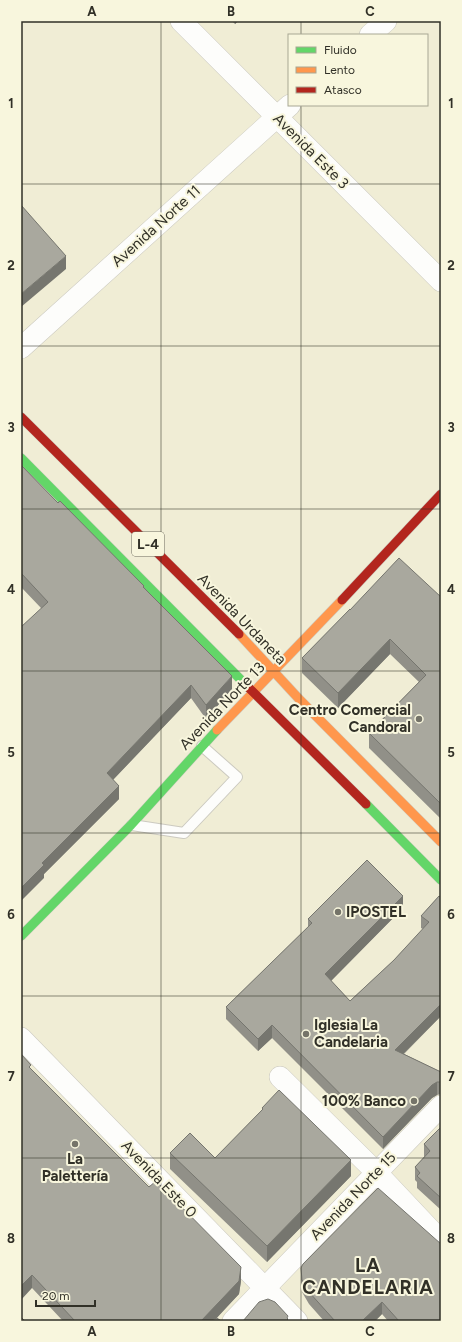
<svg xmlns="http://www.w3.org/2000/svg" width="462" height="1342" font-family="Figtree,sans-serif">
	<rect width="100%" height="100%" fill="#f2f1e3"/>
	<path fill="#f0edd5" fill-rule="evenodd" d="M21 21H441V1321H21ZM289 35H427V105H289Z"/>
	<g fill="none" stroke-linecap="round" stroke-linejoin="round">
		<defs>
			<path id="lane" d="M132 825 184 833 237 777 202 746"/>
			<path id="street" d="M181 21 441 281
				M370 35 386 21
				M21 348 290 105
				M21 1038 297 1321
				M280 1077 376 1172 441 1241
				M233 1321 441 1106"/>
			<path id="fast" d="M21 458 249 688
				M366 804 441 880
				M21 936 131 825 217 730"/>
			<path id="slow" d="M239 634 300 700 441 842
				M217 730 342 600"/>
			<path id="jam" d="M21 417 239 634
				M342 600 441 494
				M249 688 366 804"/>
		</defs>
		<use href="#lane" stroke="#cccac0" stroke-width="12"/>
		<use href="#street" stroke="#cccac0" stroke-width="22"/>
		<use href="#fast" stroke="#cccac0" stroke-width="10"/>
		<use href="#slow" stroke="#cccac0" stroke-width="10"/>
		<use href="#jam" stroke="#cccac0" stroke-width="10"/>
		<use href="#lane" stroke="#fdfdfb" stroke-width="10"/>
		<use href="#street" stroke="#fdfdfb" stroke-width="21"/>
		<use href="#fast" stroke="#63d668" stroke-width="9"/>
		<use href="#slow" stroke="#ff974d" stroke-width="9"/>
		<use href="#jam" stroke="#b3261e" stroke-width="9"/>
	</g>
	<path fill="#919088" d="M232 21H238L235 24Z
		M21 465 58 503 144 587 232 689 206 719 191 698 113 780 119 799 44 874V878L41 608 21 587Z
		M441 597V819L369 748V733L419 682 390 654 338 708 302 673V658L350 610Z
		M439 896 441 1016 404 1054 441 1072V1094L437 1095 432 1098 383 1149 272 1038 258 1051 226 1019V1007L308 927V919L403 908 331 981 350 1001 394 960 423 929 421 928V916Z
		M31 1069 241 1281 239 1294 216 1318 221 1321H63L32 1288Z
		M262 1108 351 1176 267 1262 170 1169V1153L215 1158 262 1110Z
		M441 1127V1210L417 1188V1182L415 1180V1167L424 1157V1144Z
		M301 1268 441 1321H388L382 1314 375 1321H324L309 1304 302 1292 301 1280Z"/>
	<path fill="#76766f" d="M235 21H238L235 24Z
		M66 256V269L21 307V294Z
		M390 639V654L338 708V693Z
		M232 676V689L206 719V705Z
		M191 685V698L107 786V773Z
		M119 786V799L44 874V878L21 901V888L42 863Z
		M403 896V908L325 987V974Z
		M441 1004V1016L395 1062V1050Z
		M272 1025V1038L258 1051V1039Z
		M437 1082V1095L432 1098 383 1149V1137L432 1085Z
		M351 1160V1176L267 1262V1246Z
		M241 1267V1281L239 1294 214 1321H201Z
		M32 1275V1288L21 1300V1286Z
		M382 1302V1314L375 1321H362Z"/>
	<path fill="#a9a89e" stroke="#76766f" d="M21 205 66 256 21 294Z
		M21 465 58 503 60 501 144 586 143 587 232 676 206 705 191 685 107 773 119 786 42 863 44 865 21 888V627L48 602 21 573Z
		M399 558 441 597V804L369 733 426 675 390 639 338 693 302 658 350 609V610Z
		M367 860 403 896 325 974 350 1001 394 960 429 922 421 916 439 896 441 897V1004L395 1050 441 1072V1082H437L432 1085 383 1137 272 1025 258 1039 226 1007 312 923 308 919Z
		M21 1054 31 1065 29 1067 149 1187 156 1181 241 1267 239 1281 201 1321H75L32 1275 21 1286Z
		M279 1090 351 1160 267 1246 170 1153 190 1133 215 1158 263 1109 262 1108Z
		M441 1127V1198L417 1176 420 1173 415 1167 430 1151 424 1144Z
		M378 1188 441 1244V1321H399L382 1302 362 1321H335L309 1292 302 1280 301 1268 303 1264Z
		M268 1299 275 1302 288 1316 287 1318 288 1319 286 1321H243L259 1302Z
		M21 1317 25 1321H21Z
		M217 1318 221 1321H208Z"/>
	<path fill="none" stroke="#313027" stroke-width="1" stroke-opacity="0.55" d="M161 21V1321M301 21V35M301 105V1321M21 184H441M21 346H441M21 509H441M21 671H441M21 833H441M21 996H441M21 1158H441"/>
	<g fill="#757469" stroke="#f8f6dd" stroke-width="1.5">
		<circle cx="419" cy="719" r="4"/>
		<circle cx="338" cy="912" r="4"/>
		<circle cx="306" cy="1034" r="4"/>
		<circle cx="414" cy="1101" r="4"/>
		<circle cx="75" cy="1144" r="4"/>
	</g>
	<g text-anchor="middle" stroke-width="4" stroke-linejoin="round" paint-order="stroke">
		<rect fill="#f8f6dd" stroke="#6d6b5e" stroke-width="1" x="132" y="532" width="32" height="24" rx="3"/>
		<g font-size="14" font-weight="bold" fill="#313027">
			<text x="148" y="549">L-4</text>
		</g>
		<g font-size="15" fill="#313027" stroke="#f8f6dd">
			<text transform="translate(311 151) rotate(45)" y="5">Avenida Este 3</text>
			<text transform="translate(156 226) rotate(-42)" y="5">Avenida Norte 11</text>
			<text transform="translate(242 619) rotate(46)" y="5">Avenida Urdaneta</text>
			<text transform="translate(222 706) rotate(-46)" y="5">Avenida Norte 13</text>
			<text transform="translate(159 1179) rotate(46)" y="5">Avenida Este 0</text>
			<text transform="translate(353 1196) rotate(-46)" y="5">Avenida Norte 15</text>
		</g>
		<g font-size="15" font-weight="bold" fill="#313027" stroke="#f8f6dd" text-anchor="end">
			<text x="411" y="715">Centro Comercial<tspan x="411" dy="17">Candoral</tspan></text>
			<text x="346" y="917" text-anchor="start">IPOSTEL</text>
			<text x="314" y="1030" text-anchor="start">Iglesia La<tspan x="314" dy="17">Candelaria</tspan></text>
			<text x="406" y="1106">100% Banco</text>
			<text x="75" y="1164" text-anchor="middle">La<tspan x="75" dy="17">Palettería</tspan></text>
		</g>
		<g font-size="19" font-weight="bold" letter-spacing="1" fill="#313027" stroke="#f8f6dd">
			<text x="368" y="1272">LA<tspan x="368" dy="22">CANDELARIA</tspan></text>
		</g>
	</g>
	<rect width="462" height="1342" fill="none" stroke="#f8f6dd" stroke-width="44"/>
	<rect x="288" y="34" width="140" height="72" fill="#f8f6dd" stroke="#a8a794"/>
	<rect x="296" y="47" width="20" height="6" fill="#63d668" stroke="#a8a794"/>
	<text x="324" y="54" font-size="12" fill="#313027">Fluido</text>
	<rect x="296" y="67" width="20" height="6" fill="#ff974d" stroke="#a8a794"/>
	<text x="324" y="74" font-size="12" fill="#313027">Lento</text>
	<rect x="296" y="87" width="20" height="6" fill="#b3261e" stroke="#a8a794"/>
	<text x="324" y="94" font-size="12" fill="#313027">Atasco</text>
	<path d="M36 1300v6h59v-6" fill="none" stroke="#313027" stroke-width="2"/>
	<text x="42" y="1300" font-size="12" fill="#313027" stroke="#f8f6dd" stroke-width="3" paint-order="stroke">20 m</text>
	<rect x="22" y="22" width="418" height="1298" fill="none" stroke="#313027" stroke-width="1.5"/>
	<g font-size="13" text-anchor="middle" font-weight="bold" fill="#313027">
		<text x="92" y="16">A</text>
		<text x="231" y="16">B</text>
		<text x="370" y="16">C</text>
		<text x="11" y="108">1</text>
		<text x="451" y="108">1</text>
		<text x="11" y="270">2</text>
		<text x="451" y="270">2</text>
		<text x="11" y="432">3</text>
		<text x="451" y="432">3</text>
		<text x="11" y="594">4</text>
		<text x="451" y="594">4</text>
		<text x="11" y="757">5</text>
		<text x="451" y="757">5</text>
		<text x="11" y="919">6</text>
		<text x="451" y="919">6</text>
		<text x="11" y="1081">7</text>
		<text x="451" y="1081">7</text>
		<text x="11" y="1243">8</text>
		<text x="451" y="1243">8</text>
		<text x="92" y="1336">A</text>
		<text x="231" y="1336">B</text>
		<text x="370" y="1336">C</text>
	</g>
</svg>
